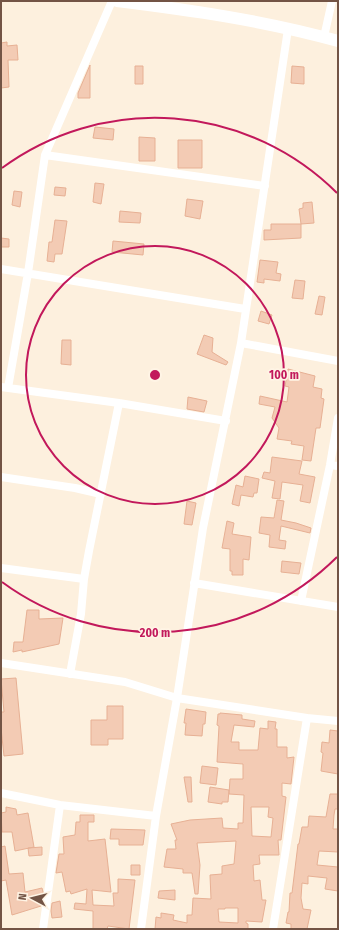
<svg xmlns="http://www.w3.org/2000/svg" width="339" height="930" font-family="'Fira Sans Condensed',sans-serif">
	<rect width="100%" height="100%" fill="#fdf0de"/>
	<path fill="#f3cbb4" stroke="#e7b094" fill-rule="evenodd" d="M7 42V46L17 45 18 60H8L9 87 1 88V43Z
		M90 65V98H78V93Z
		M135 66H143V84H135Z
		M292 66 304 67V84L291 83Z
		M95 127 114 129 113 140 93 138Z
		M139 137 155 138V161H139Z
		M178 140H202V168H178Z
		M95 183 104 184 101 204 93 202Z
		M55 187 66 188 65 196 54 195Z
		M14 191 22 192 20 207 12 205Z
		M187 199 203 201 200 219 185 216Z
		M312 202 314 223 301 224 299 209 303 208V203Z
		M120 211 141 213 140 223 119 222Z
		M55 220 67 221 62 254H55L54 262 47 261 49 242H52Z
		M271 224H301V238L264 240V230H271Z
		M1 238 9 239V247H1Z
		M113 241 144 244 143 255 112 252Z
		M260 260 278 262 276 273 281 274 280 281 264 279V283L257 282Z
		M295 280 305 281 303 299 292 298Z
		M319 296 325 297 322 315 315 314Z
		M261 311 272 315 269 324 258 321Z
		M204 335 213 338 212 352 228 362 226 365 197 354Z
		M62 340H71V365L61 364Z
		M288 369 315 376 313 387 322 389 321 398 324 399 320 428H316L311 461 302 460 304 446 291 444 292 441 277 439 279 428 272 418 275 407 259 404 260 396 287 402 289 387 285 386Z
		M188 397 207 401 204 412 187 409Z
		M272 457 302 461 299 474 315 477 310 503 300 501 303 485 282 482 280 499 272 498 275 481 262 478 264 472 270 473Z
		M245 476 259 479 257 493H254L253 497 241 495 239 506 232 504 236 485 243 487Z
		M277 500 284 501 281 520 296 523 311 528 310 533 281 526 279 540 286 541 285 549 269 547 270 535 259 533 261 517 274 518Z
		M187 501 196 503 192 525 184 524Z
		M227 521 234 523 232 534 251 537 249 560 243 559V575H232V571H230V549L222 548Z
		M282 561 301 563 299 574 281 572Z
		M27 610H39V619L63 618 59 644 22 652V650L13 652 14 642H23Z
		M16 678 23 754 4 756 1 728V712H4L1 679Z
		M107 706H123V739H108V745H91V720H107Z
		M186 709 206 712 205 724H203L202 736 185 735 186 723H184Z
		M220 713 242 715V719L255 721 254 727 234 725 231 742H239V750H258L260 728 268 729V721L276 722 275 729H277V747H287V758L294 757 291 784 282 783V796L286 797 281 840H278L279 855H259L260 864 253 865 254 881 260 880 262 900H266L262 922 246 921V923L248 924V929H155L156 917 161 918V913L174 915 173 920 187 923V915H192L193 898 211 899 210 875 222 874V866L234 864 236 841 197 843 200 865 198 894H195L192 873H183V869L164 867 167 849H176L175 840H177L171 824 190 820 222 818 223 828 238 829V823H243L244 795 229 794 230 779H243V764L217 762 219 726 217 725 218 714H220ZM251 807H269L268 817 273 818 271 837 252 836ZM225 908H238V923L219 922 218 909H225Z
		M330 730 338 731V774L321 771 323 753 321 752 322 742 329 743Z
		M202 766 218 768 216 785 200 783Z
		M184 777H191L192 802H188Z
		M210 787 229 790 228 802H222V804L208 802Z
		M330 794H338V809H335L334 815 333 829H338V852L319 851 317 865 338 867V891L325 889 327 878 308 876V884L302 883 301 898 303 909 311 910 307 929H291V924L286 923 288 912H289L290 893H292L298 844H299L302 827H308L309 816 326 817Z
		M6 807 16 809 17 815 28 813 34 847 15 851 12 832H2L1 813 6 812Z
		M80 815H94V822H88V841L105 839 111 892 92 890 93 905 114 906 113 893H118V879L135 880 129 929 108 926 107 929H93V911L74 909 75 903 86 904 87 889 71 894 70 891 66 892 62 872 56 873 59 854H64L63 837 75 835 76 822H80Z
		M111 829 145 830 143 845H119V839H110Z
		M5 846 9 874 23 873 25 892 42 888 43 892 41 906 12 915 6 880 1 881V847Z
		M42 847V855L29 856 28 848Z
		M131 865H140V875H131Z
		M175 890V900L158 898 159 891Z
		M60 901 62 917 52 918 51 911 52 903Z"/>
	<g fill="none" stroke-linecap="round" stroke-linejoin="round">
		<path stroke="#fff" stroke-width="8" d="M324 37 332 1
			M45 155 265 186
			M1 269 245 309
			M241 343 338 361
			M1 387 119 403 226 421
			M8 388 28 273 45 155 112 1
			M330 465 338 466
			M1 477 75 488 101 494
			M1 568 84 579
			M194 583 338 607
			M301 601 330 465 338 418
			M1 663 125 682 177 698 307 718 338 721
			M70 674 81 614 84 579 89 551 119 403
			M1 793 60 805 156 816
			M43 929 60 805
			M141 929 156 816 177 698 203 528 241 343 288 29
			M273 929 307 718"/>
		<path stroke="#fff" stroke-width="12" d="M117 1C191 10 266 21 338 41"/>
	</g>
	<g fill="none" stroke="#c2185b" stroke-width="2">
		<circle cx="155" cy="375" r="129"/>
		<path d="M337 557A258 258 0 0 1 2 582M2 168A258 258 0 0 1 337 193"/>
	</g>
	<circle cx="155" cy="375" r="6" fill="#c2185b" stroke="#fff4e5" stroke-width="2"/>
	<g font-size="12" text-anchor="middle" font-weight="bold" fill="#c2185b" stroke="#fff4e5" stroke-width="3.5" stroke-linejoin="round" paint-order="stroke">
		<text x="284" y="379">100 m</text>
		<text x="155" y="637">200 m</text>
	</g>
	<rect width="339" height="930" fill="none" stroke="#735445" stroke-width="4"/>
	<g transform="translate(32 898) rotate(277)" stroke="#fff4e5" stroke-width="3" paint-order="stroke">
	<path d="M0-3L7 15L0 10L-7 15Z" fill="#735445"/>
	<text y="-6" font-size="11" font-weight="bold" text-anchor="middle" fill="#735445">N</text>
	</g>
</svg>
